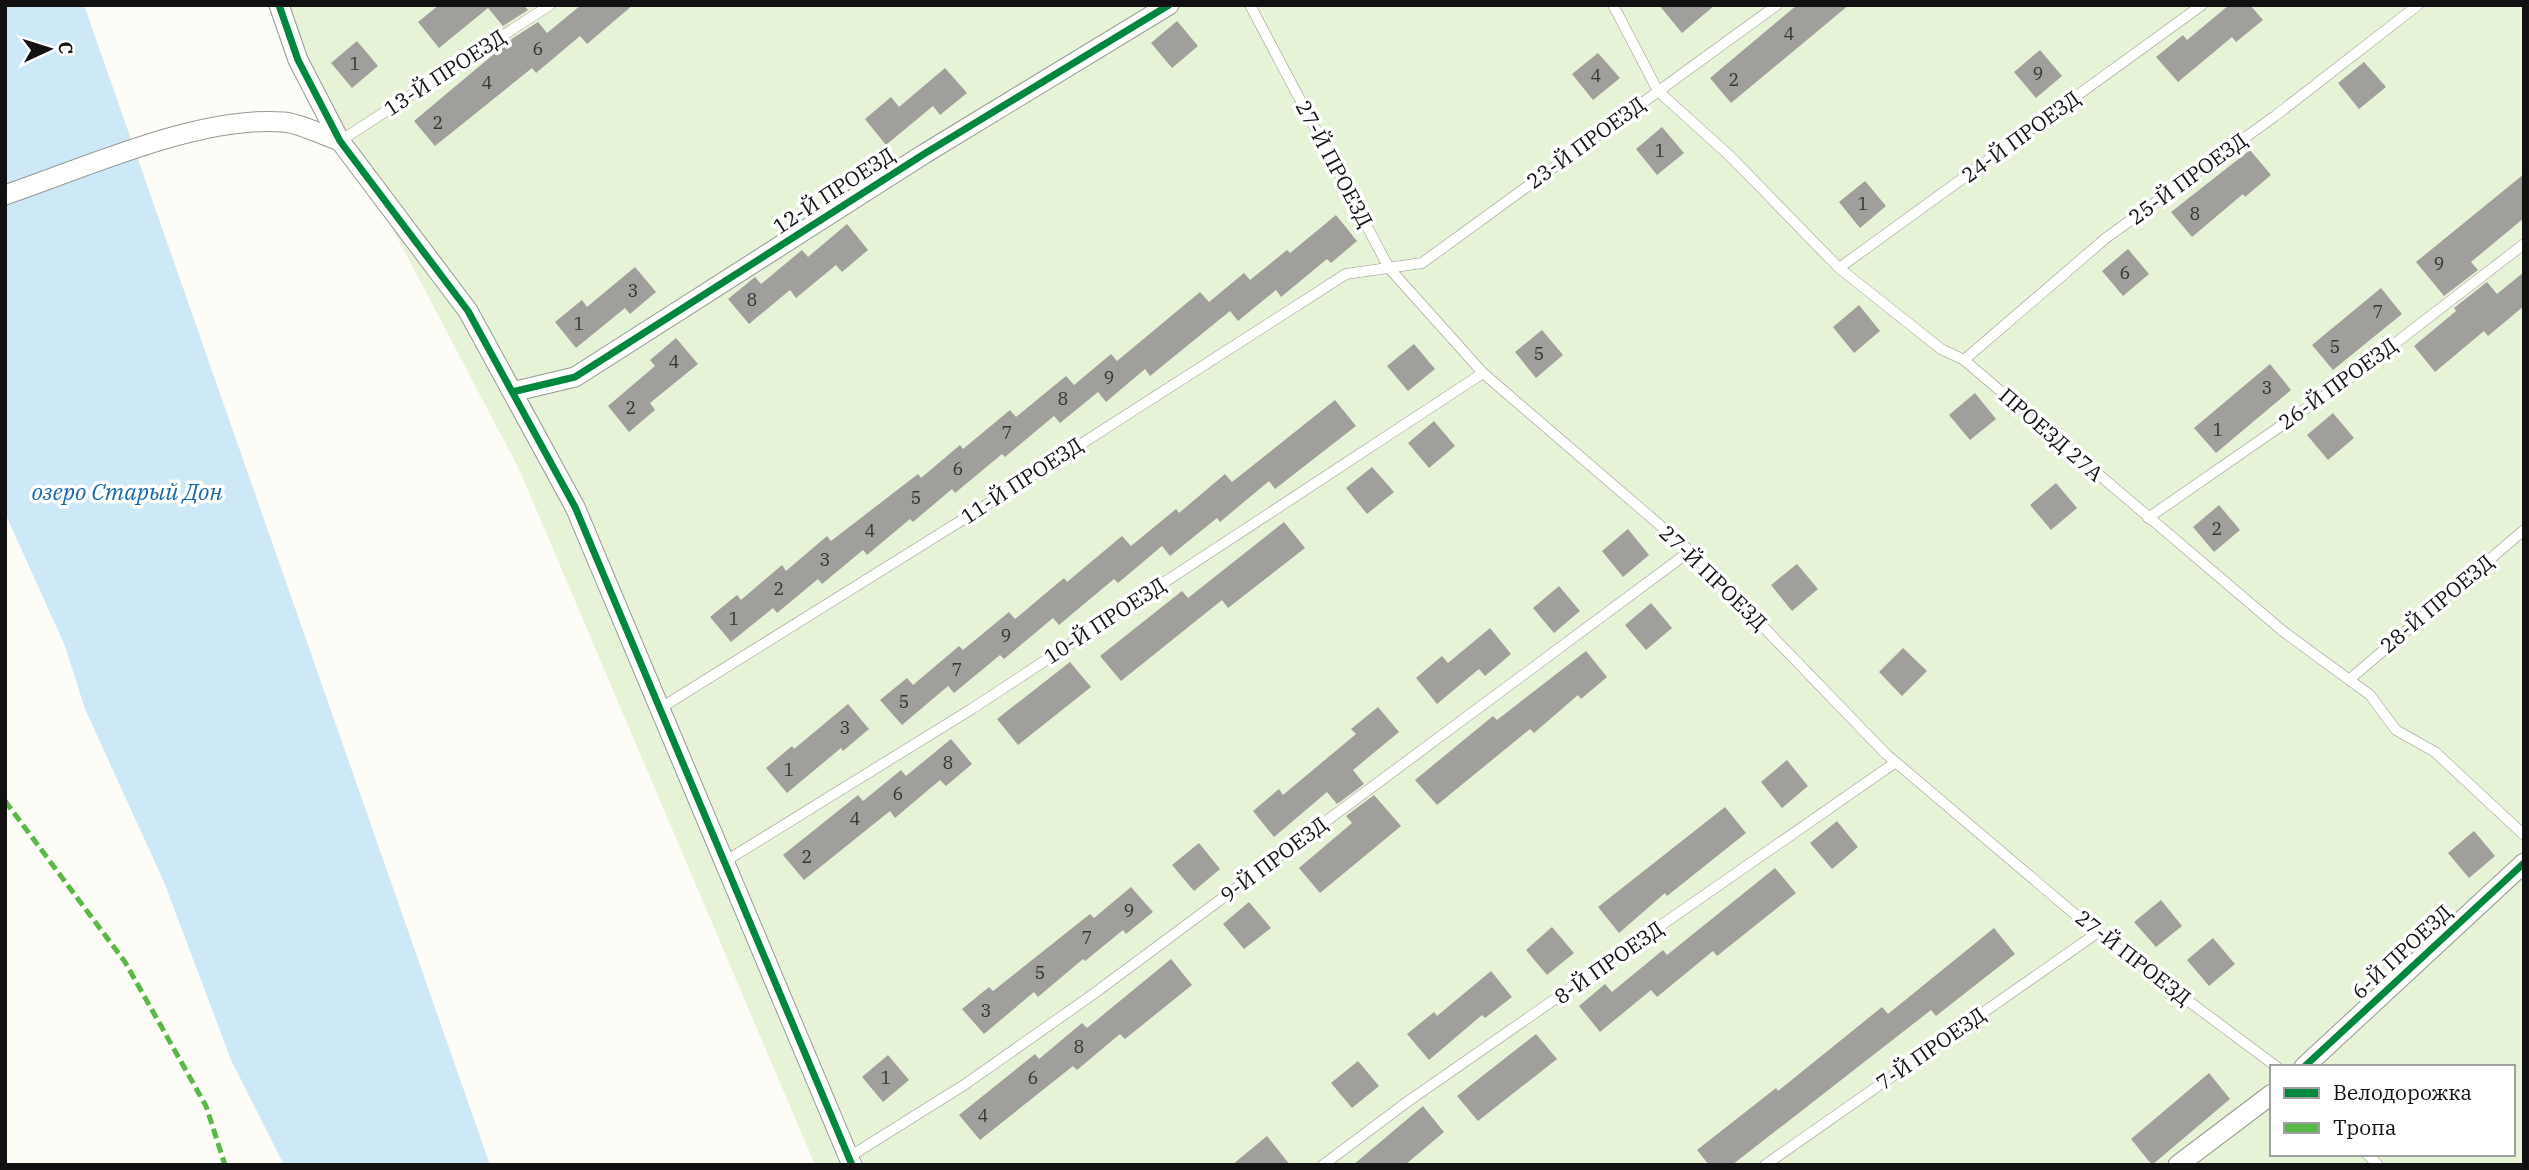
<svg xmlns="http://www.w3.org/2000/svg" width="2529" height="1170" font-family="'IBM Plex Serif',serif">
	<rect width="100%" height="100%" fill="#fdfcf7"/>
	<path fill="#e7f3d7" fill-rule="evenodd" d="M275 5H2524V1165H815L519 469ZM2272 1067H2513V1154H2272Z"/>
	<path fill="#cde8f7" d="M5 5H84L490 1165H284L231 1060 164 882 85 709 65 646 5 513Z"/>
	<path fill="#a19f9c" d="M439 5H524L528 10 503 26 488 8 439 48 418 22Z
		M581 5H633L587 44 580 36 536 73 532 68 435 146 414 121 513 38 538 22 547 33Z
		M1659 5H1715L1682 33Z
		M1797 5H1849L1731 103 1710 78Z
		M2229 5H2250L2263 20 2236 42 2232 37 2178 82 2156 57 2183 35 2187 40Z
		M1177 21 1198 46 1172 68 1151 43Z
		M357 41 378 66 352 88 331 63Z
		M2040 50 2062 76 2036 98 2014 72Z
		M1598 53 1620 78 1593 100 1572 74Z
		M2364 62 2386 87 2359 109 2338 83Z
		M945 68 967 93 940 115 933 106 886 145 865 119 891 97 899 107Z
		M1662 127 1684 153 1657 175 1636 149Z
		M2250 150 2271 175 2245 197 2243 194 2192 237 2171 212Z
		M2524 174V218L2471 262 2478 270 2444 296 2416 262Z
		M1865 181 1886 206 1860 228 1839 202Z
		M1336 215 1357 241 1331 263 1327 259 1281 297 1276 290 1238 321 1230 311 1150 376 1145 369 1106 402 1098 392 1060 423 1054 416 1005 457 1002 454 955 493 952 489 913 522 910 519 867 555 863 550 822 584 818 579 777 613 773 608 731 642 710 617 737 595 741 600 782 565 786 571 827 536 831 541 918 474 921 478 960 445 963 449 1010 410 1016 417 1066 376 1074 385 1111 354 1117 361 1200 292 1209 302 1244 273 1250 280 1287 250 1290 253Z
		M847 224 868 250 842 272 836 265 796 298 790 290 749 324 728 299 755 277 761 284 802 250 808 257Z
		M2128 249 2149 274 2123 296 2102 271Z
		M635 267 656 292 630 314 625 308 576 348 555 322 582 300 587 307Z
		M2524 272V306L2488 336 2484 331 2435 372 2414 346 2456 311 2454 308 2487 282 2497 294Z
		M2381 288 2402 314 2333 370 2312 345Z
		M1859 305 1880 331 1854 353 1833 327Z
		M1542 330 1563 355 1536 378 1515 352Z
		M676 338 698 364 650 403 655 410 629 432 608 406 655 366 650 360Z
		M1414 344 1435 369 1408 391 1387 366Z
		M2270 364 2291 390 2216 453 2194 428Z
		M1975 393 1996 419 1970 440 1949 415Z
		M1335 400 1356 426 1275 489 1269 481 1220 522 1217 518 1170 556 1162 546 1118 583 1114 579 1059 625 1053 618 1004 659 1000 655 954 693 948 686 902 725 880 700 907 678 913 685 959 646 963 650 1009 612 1015 619 1064 578 1067 582 1122 536 1131 546 1176 509 1179 513 1225 474 1232 482Z
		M2333 413 2354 438 2328 460 2307 435Z
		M1434 421 1455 446 1429 468 1408 443Z
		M1372 467 1394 492 1367 514 1346 488Z
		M2056 483 2077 508 2051 530 2030 505Z
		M2219 505 2240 530 2214 552 2193 527Z
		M1284 522 1305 548 1228 608 1222 600 1121 681 1100 656 1182 591 1188 598Z
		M1628 529 1649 555 1623 577 1602 551Z
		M1797 564 1818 589 1792 611 1771 585Z
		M1559 586 1580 611 1554 633 1533 608Z
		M1651 603 1672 628 1646 650 1625 625Z
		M1490 628 1511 654 1485 676 1479 669 1437 704 1416 678 1442 656 1448 663Z
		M1903 648 1927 671 1902 696 1879 672Z
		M1586 651 1607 677 1581 699 1578 695 1534 733 1530 729 1437 805 1415 780 1493 716 1497 720Z
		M1070 662 1091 687 1018 745 997 719Z
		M848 704 869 729 843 751 841 748 787 793 766 768 792 746 794 749Z
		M1378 707 1399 732 1353 770 1364 784 1337 804 1327 792 1274 837 1253 811 1279 789 1283 795 1356 734 1351 729Z
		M951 739 972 764 946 786 940 780 895 818 890 811 804 880 783 855 858 795 863 801 901 770 906 776Z
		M1787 760 1808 786 1782 808 1761 782Z
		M1374 795 1401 826 1320 893 1299 868 1352 823 1346 816Z
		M1725 807 1746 833 1667 896 1665 893 1619 933 1598 907Z
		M1837 821 1858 847 1832 869 1810 843Z
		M2474 831 2495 856 2469 878 2448 853Z
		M1199 843 1220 869 1194 891 1172 865Z
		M1775 868 1796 893 1717 956 1713 951 1657 997 1651 990 1600 1032 1579 1006 1605 984 1612 992 1663 950 1667 955Z
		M1131 887 1153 912 1126 934 1123 930 1085 961 1083 959 1038 997 1034 992 984 1034 962 1009 989 987 993 991 1090 914 1094 918Z
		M2161 900 2182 926 2156 947 2134 922Z
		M1249 902 1271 928 1244 949 1223 924Z
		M1552 927 1574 953 1547 975 1526 950Z
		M1994 928 2015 954 1936 1016 1931 1010 1732 1165H1709L1697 1150 1776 1088 1778 1091 1882 1007 1888 1014Z
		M2213 938 2235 964 2209 986 2187 960Z
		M1171 959 1192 985 1125 1039 1120 1034 1077 1070 1073 1066 980 1140 959 1115 1035 1054 1039 1059 1082 1023 1087 1028Z
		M1491 971 1512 997 1485 1018 1482 1015 1429 1060 1407 1034 1434 1012 1437 1016Z
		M1536 1034 1557 1059 1478 1121 1457 1096Z
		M888 1055 909 1080 883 1102 862 1077Z
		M1358 1061 1379 1086 1352 1108 1331 1083Z
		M2209 1073 2230 1099 2152 1165 2131 1139Z
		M1423 1106 1444 1132 1405 1165H1353Z
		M1267 1136 1290 1165H1232Z"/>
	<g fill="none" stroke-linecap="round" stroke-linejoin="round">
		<defs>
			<path id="service" d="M1250 5 1389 268 1483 373 1690 551 1886 754 2097 933 2277 1067
				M1613 5 1658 91 1731 157 1839 268 1941 349 1964 360 2284 632 2370 695 2396 730 2435 752 2524 835
				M340 141 550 5
				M1839 268 2202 5
				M1964 360 2106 238 2275 116 2418 5
				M2148 518 2350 378 2524 244
				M2350 679 2524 530
				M659 709 983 507 1346 274 1422 263 1777 5
				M724 862 970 710 1483 373
				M2367 1154 2378 1165
				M849 1157 964 1085 1092 995 1690 551
				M1323 1165 1407 1102 1896 762
				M1765 1165 2097 933"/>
			<path id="minor" d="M279 5 298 60 340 141 468 311 575 507 852 1165
				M5 195C85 168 200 115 284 122 302 124 322 135 340 141
				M512 392 575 377 924 154 1169 5
				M2304 1067 2524 863
				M2178 1165 2272 1094"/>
		</defs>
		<use href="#service" stroke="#979795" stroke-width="11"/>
		<use href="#minor" stroke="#979795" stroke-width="21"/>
		<use href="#service" stroke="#fffffe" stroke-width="10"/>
		<use href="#minor" stroke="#fffffe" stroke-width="19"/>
		<path stroke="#58b947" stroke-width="5" stroke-dasharray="10 5" stroke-linecap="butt" d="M5 801 125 962 206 1106 225 1165"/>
		<defs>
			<path id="cycleway" d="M279 5 298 60 340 141 468 311 575 507 852 1165
				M512 392 575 377 924 154 1169 5
				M2304 1067 2524 863"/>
		</defs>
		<use href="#cycleway" stroke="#fff" stroke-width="11"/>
		<use href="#cycleway" stroke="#00873e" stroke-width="7"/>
	</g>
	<g text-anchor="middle" stroke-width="7" stroke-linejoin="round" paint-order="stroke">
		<g font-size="18" fill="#353434">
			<text x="1789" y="40">4</text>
			<text x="538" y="55">6</text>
			<text x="355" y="70">1</text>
			<text x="2038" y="80">9</text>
			<text x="1596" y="82">4</text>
			<text x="1734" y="86">2</text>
			<text x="487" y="89">4</text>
			<text x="438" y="129">2</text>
			<text x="1660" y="157">1</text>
			<text x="1863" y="210">1</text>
			<text x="2195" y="220">8</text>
			<text x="2439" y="270">9</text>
			<text x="2125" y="279">6</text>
			<text x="633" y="297">3</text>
			<text x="752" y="306">8</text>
			<text x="2378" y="318">7</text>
			<text x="579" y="330">1</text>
			<text x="2335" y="353">5</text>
			<text x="1539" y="360">5</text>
			<text x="674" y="368">4</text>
			<text x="1109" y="384">9</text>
			<text x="2267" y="394">3</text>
			<text x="1063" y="405">8</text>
			<text x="631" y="414">2</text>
			<text x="2218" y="436">1</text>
			<text x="1007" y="439">7</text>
			<text x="958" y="475">6</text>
			<text x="916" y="504">5</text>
			<text x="2217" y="535">2</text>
			<text x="870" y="537">4</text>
			<text x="825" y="566">3</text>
			<text x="779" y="595">2</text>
			<text x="734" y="625">1</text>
			<text x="1006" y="642">9</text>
			<text x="957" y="676">7</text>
			<text x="904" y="708">5</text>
			<text x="845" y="734">3</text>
			<text x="948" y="769">8</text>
			<text x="789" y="776">1</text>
			<text x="898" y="800">6</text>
			<text x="855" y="825">4</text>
			<text x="807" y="863">2</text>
			<text x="1129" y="917">9</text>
			<text x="1087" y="944">7</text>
			<text x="1040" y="979">5</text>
			<text x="986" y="1017">3</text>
			<text x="1079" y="1053">8</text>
			<text x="886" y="1084">1</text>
			<text x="1033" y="1084">6</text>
			<text x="983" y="1122">4</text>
		</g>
		<g font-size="21" fill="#111" stroke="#fff">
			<text transform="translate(445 73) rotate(-33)" y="7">13-Й ПРОЕЗД</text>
			<text transform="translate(2021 137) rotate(-36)" y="7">24-Й ПРОЕЗД</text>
			<text transform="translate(1586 143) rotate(-36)" y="7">23-Й ПРОЕЗД</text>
			<text transform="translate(1334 164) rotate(62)" y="7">27-Й ПРОЕЗД</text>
			<text transform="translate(2188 179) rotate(-36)" y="7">25-Й ПРОЕЗД</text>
			<text transform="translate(834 191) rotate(-33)" y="7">12-Й ПРОЕЗД</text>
			<text transform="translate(2338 384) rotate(-36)" y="7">26-Й ПРОЕЗД</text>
			<text transform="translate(2051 435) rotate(41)" y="7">ПРОЕЗД 27А</text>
			<text transform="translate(1022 481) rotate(-33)" y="7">11-Й ПРОЕЗД</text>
			<text transform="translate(1713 578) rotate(44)" y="7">27-Й ПРОЕЗД</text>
			<text transform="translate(2437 604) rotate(-40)" y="7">28-Й ПРОЕЗД</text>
			<text transform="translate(1105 621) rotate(-33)" y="7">10-Й ПРОЕЗД</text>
			<text transform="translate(1274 860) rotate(-37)" y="7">9-Й ПРОЕЗД</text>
			<text transform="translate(2402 952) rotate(-43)" y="7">6-Й ПРОЕЗД</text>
			<text transform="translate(2133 958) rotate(38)" y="7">27-Й ПРОЕЗД</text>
			<text transform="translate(1609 963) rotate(-35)" y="7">8-Й ПРОЕЗД</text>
			<text transform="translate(1931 1049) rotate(-35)" y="7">7-Й ПРОЕЗД</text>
		</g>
		<g font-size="23" font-style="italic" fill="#1768a6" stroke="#fff">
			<text x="127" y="500">озеро Старый Дон</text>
		</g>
	</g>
	<rect width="2529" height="1170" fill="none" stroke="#111111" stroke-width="14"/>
	<rect x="2270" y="1065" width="245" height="91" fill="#ffffff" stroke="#a0a0a0" stroke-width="2"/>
	<rect x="2284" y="1088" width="35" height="10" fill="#00873e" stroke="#a0a0a0" stroke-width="2"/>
	<text x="2333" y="1100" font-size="21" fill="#111111">Велодорожка</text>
	<rect x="2284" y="1123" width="35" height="10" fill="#58b947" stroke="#a0a0a0" stroke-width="2"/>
	<text x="2333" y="1135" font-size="21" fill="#111111">Тропа</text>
	<g transform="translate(49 49) rotate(86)" stroke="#ffffff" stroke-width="5" paint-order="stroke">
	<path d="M0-5L12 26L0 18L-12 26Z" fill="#111111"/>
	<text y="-10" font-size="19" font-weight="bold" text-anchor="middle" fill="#111111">С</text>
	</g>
</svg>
